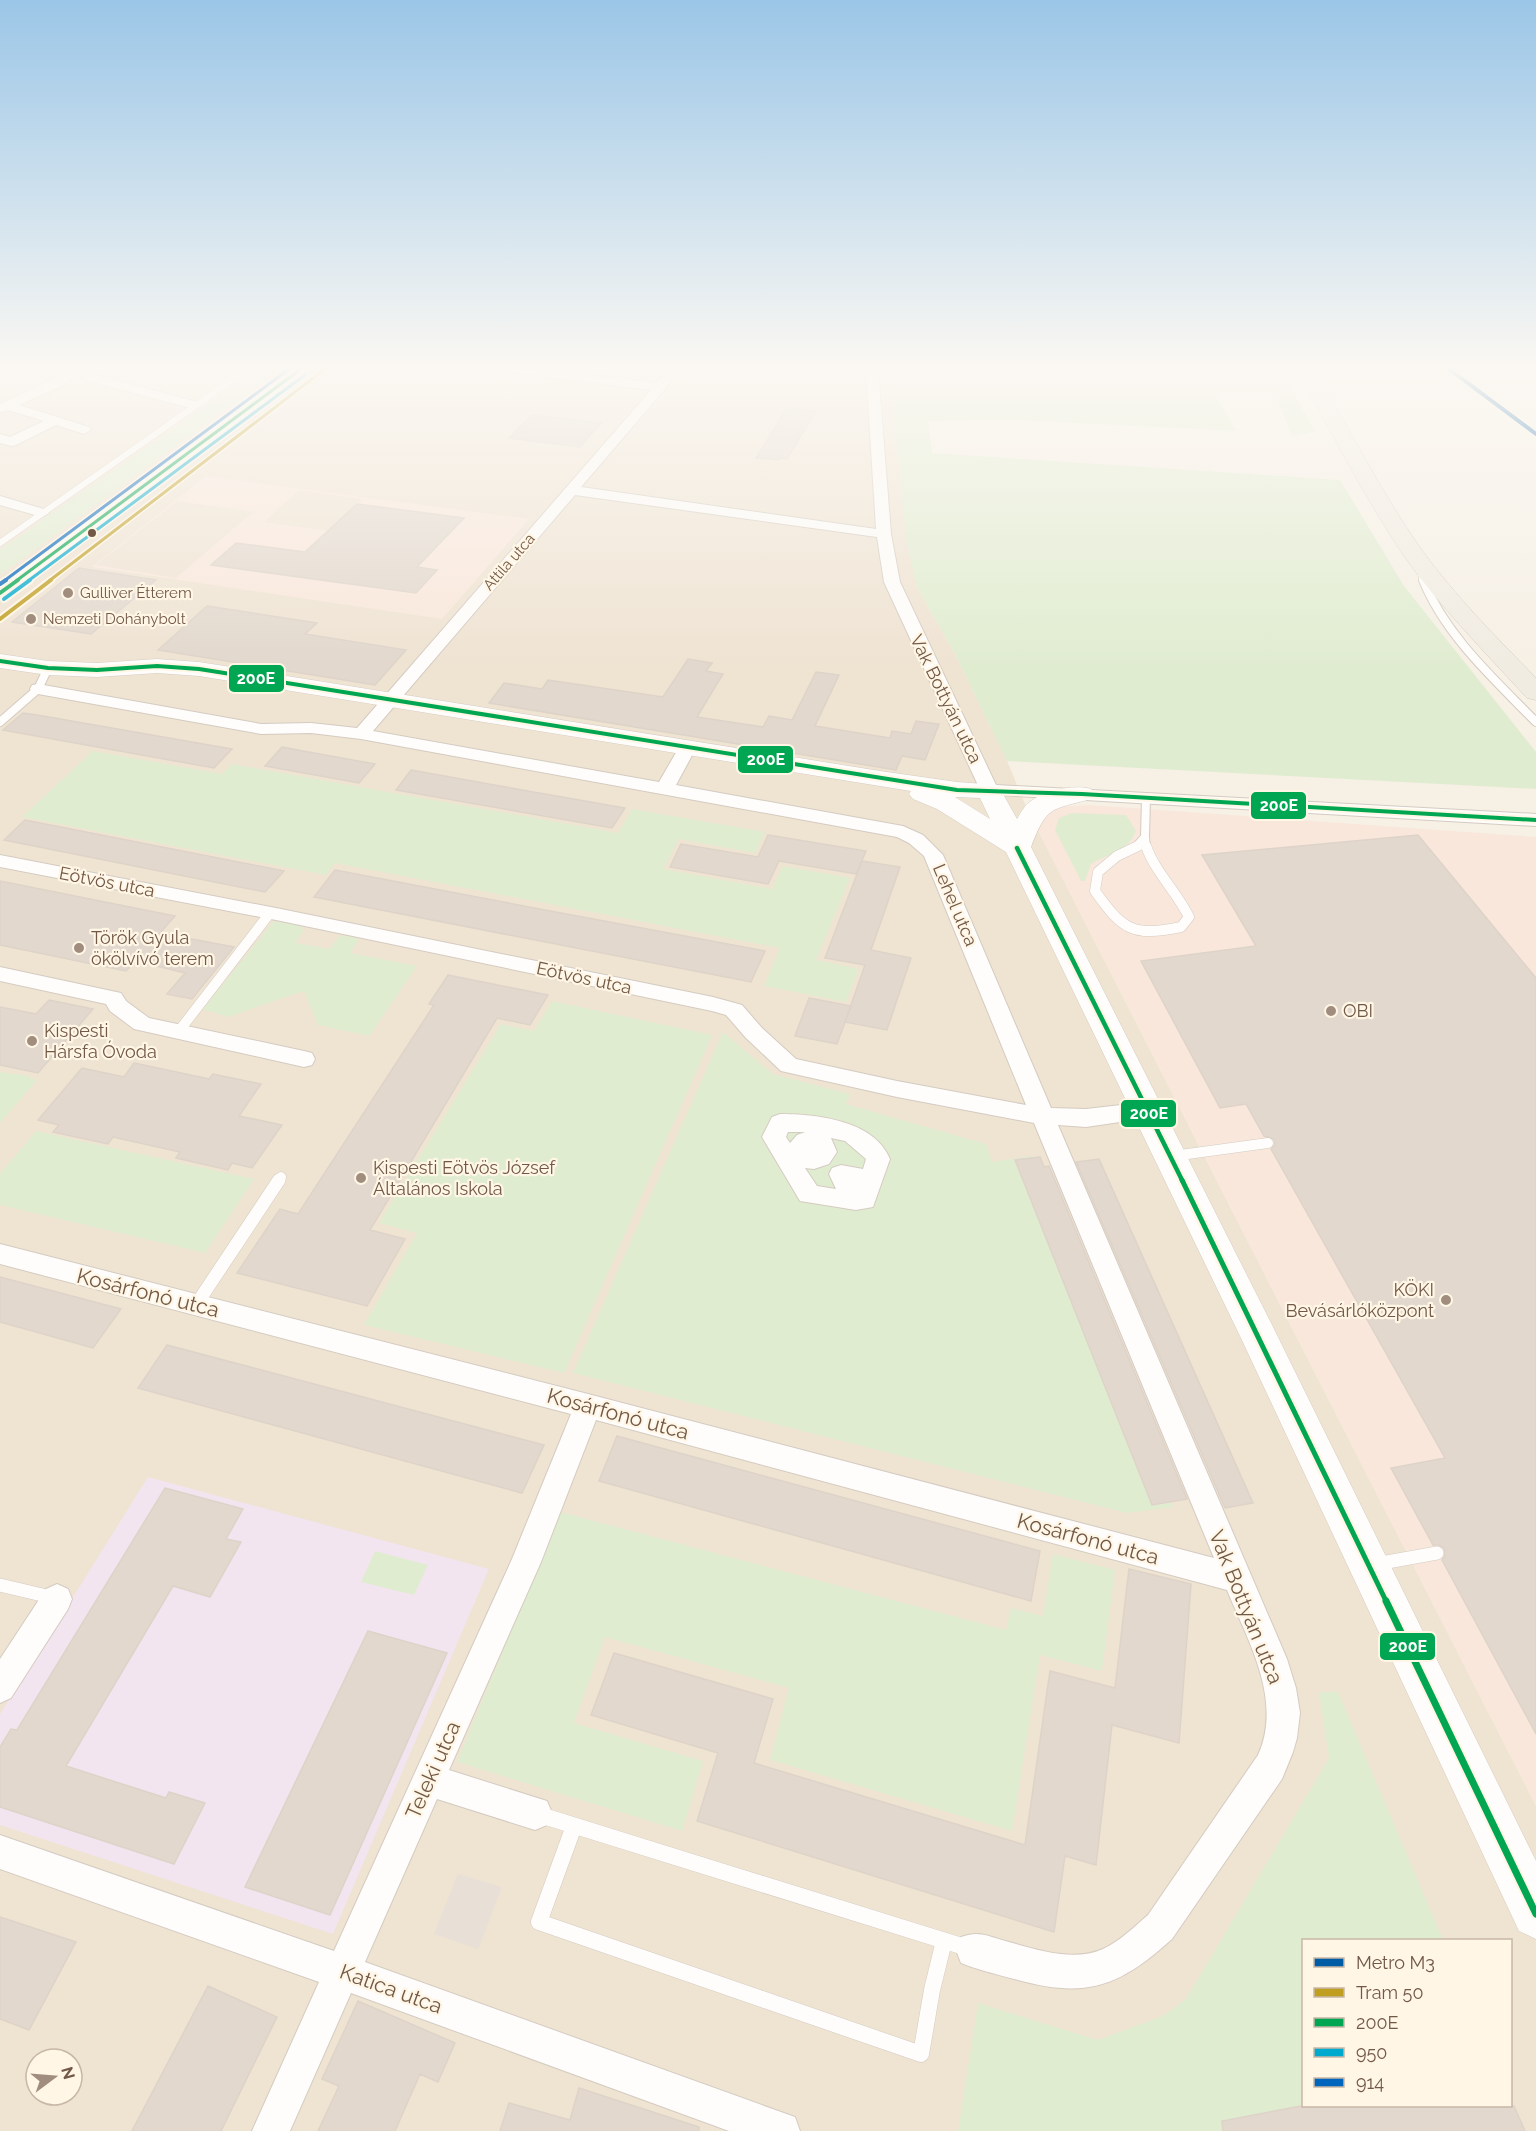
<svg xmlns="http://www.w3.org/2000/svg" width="1536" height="2131" font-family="Raleway,sans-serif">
	<rect width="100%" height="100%" fill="#f6f0e5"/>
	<path fill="#efe3d2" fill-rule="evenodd" d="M0 369H890L916 585 956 656 1007 761 1027 809 1536 1806V2131H0ZM1304 1940H1510V2106H1304ZM36 2059H72V2095H36Z"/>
	<path fill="#f9e7db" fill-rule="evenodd" d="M206 476 529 519 442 619 92 567ZM299 490 362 499 335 525 442 541 437 546 264 522ZM177 501 253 512 176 578 96 565Z
		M1089 805 1536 837V1806L1027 809Z"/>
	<path fill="#e8e0d7" d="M458 1874 502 1887 478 1949 434 1934Z"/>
	<path fill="#f2e5ef" d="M148 1477 489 1569 333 1934 0 1825V1714Z"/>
	<path fill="#e0ecd0" d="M0 369H10L42 378 0 396Z
		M258 369H280L0 575V550Z
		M890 369H1280L1315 431 1292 436 1275 393 1214 392 1236 431 1015 420 928 421 932 453 1340 480 1404 586 1536 752V789L1007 761 956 656 916 585 906 536Z
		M93 751 222 774 232 764 618 833 632 809 765 832 755 853 679 839 663 869 772 889 783 866 850 878 816 960 859 969 846 1002 764 986 780 948 335 863 326 875 22 817Z
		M1072 813 1126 815 1136 831C1129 851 1107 854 1091 864L1085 881H1081L1055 830 1059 818Z
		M274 921 301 926 303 931 295 943 329 949 340 936 356 937 358 941 350 953 417 966 369 1036 318 1025 304 991 228 1017 203 1009Z
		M552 1001 712 1035 564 1373 364 1325 417 1233 379 1223 501 1024 534 1031Z
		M723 1032 773 1074 850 1094 846 1104 986 1144 992 1162 1030 1156 1173 1507 1127 1513 573 1373Z
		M0 1072 30 1076 29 1078 37 1080 0 1123Z
		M36 1131 254 1179 205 1253 0 1205V1174Z
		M560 1512 1006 1630 1011 1608 1043 1616 1053 1554 1115 1570 1102 1671 1040 1655 1012 1831 770 1760 789 1688 605 1637 574 1723 703 1761 682 1831 457 1762Z
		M375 1551 428 1565 414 1595 361 1582Z
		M1319 1692H1338L1443 1940H1304L1303 2105 1263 2113 1261 2131H958L978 2003 1098 2040 1163 2016 1186 1999 1329 1758Z"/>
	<path fill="#e2d8cd" stroke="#ded3c8" stroke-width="1.5" d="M788 407 816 411 787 459 780 458 779 460 756 458Z
		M532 415 601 423 580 447 509 438Z
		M357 504 464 518 417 567 437 570 416 593 211 565 236 543 305 552Z
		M79 568 156 580 91 634 12 622Z
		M207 606 317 623 305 634 406 650 375 685 158 650Z
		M688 659 712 663 706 671 723 674 697 717 763 727 769 716 792 720 816 672 839 675 815 726 890 738 892 731 911 734 916 721 939 724 925 760 902 756 896 770 489 703 504 683 542 689 548 680 663 697Z
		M23 713 43 716 232 749 214 768 3 730Z
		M282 747 303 751 375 764 359 783 265 766Z
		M411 770 522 790 625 808 612 828 396 790Z
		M25 820 284 871 265 892 4 840Z
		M768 835 866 851 856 874 779 861 768 884 670 867 681 844 758 857Z
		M1418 835 1536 978V1734L1442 1560 1445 1555 1444 1548 1439 1545H1433L1391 1468 1445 1458 1271 1149 1275 1145 1274 1139 1264 1136 1246 1104 1220 1108 1141 961 1256 946 1202 855Z
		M862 861 900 867 871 950 911 958 887 1030 845 1022 865 965 825 958Z
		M335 870 545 910 765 951 751 982 314 897Z
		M0 881 175 916 160 933 234 947 192 999 167 994 185 973 136 961 126 971 0 945Z
		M448 975 548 995 530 1025 497 1018 370 1230 405 1239 367 1306 237 1273 280 1209 298 1214 434 1005 429 1004Z
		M809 998 851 1006 837 1044 795 1036Z
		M49 1000 93 1009 38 1073 0 1065V1007L36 1014Z
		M134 1063 209 1079 213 1074 261 1084 239 1116 282 1125 252 1168 232 1163 228 1170 176 1158 180 1152 113 1137 108 1144 53 1132 59 1125 38 1120 82 1068 124 1077Z
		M1040 1157 1044 1167 1049 1166 1187 1499 1152 1505 1015 1160Z
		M1099 1159 1253 1503 1225 1508 1076 1162Z
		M0 1277 121 1309 93 1348 0 1322Z
		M167 1345 544 1445 522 1493 138 1388Z
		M617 1436 1040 1551 1031 1601 599 1481Z
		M165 1488 243 1509 226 1539 241 1542 210 1597 173 1586 66 1766 166 1798 169 1792 205 1803 174 1864 0 1807V1747L11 1729 17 1730Z
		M1129 1569 1191 1584 1179 1743 1112 1725 1096 1865 1065 1856 1054 1932 697 1821 718 1753 591 1715 614 1653 773 1699 754 1763 1025 1845 1050 1671 1115 1688Z
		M368 1631 447 1653 330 1915 245 1887Z
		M0 1917 76 1942 29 2030 0 2019Z
		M208 1986 277 2017 221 2131H132Z
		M358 2001 455 2043 438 2082 420 2074 395 2131H318L339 2086 322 2079Z
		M579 2088 699 2127V2131H500L509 2103 570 2120Z
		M1301 2106H1514L1525 2131H1223L1222 2121Z"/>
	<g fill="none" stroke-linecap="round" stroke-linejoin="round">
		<defs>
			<path id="lane-far4" d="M0 543 248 369
				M1419 569 1424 581"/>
			<path id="lane-far3" d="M1423 580C1446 636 1494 679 1536 722
				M0 722 38 689 48 668
				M1145 837 1146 847
				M1145 837 1146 798
				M1136 847 1145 837"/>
			<path id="lane-far2" d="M1138 846 1117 856 1098 872 1095 891C1123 930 1132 937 1181 927L1189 917C1177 892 1155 872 1146 846
				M179 1031 270 913
				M1173 1156 1268 1143
				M278 1182 281 1177"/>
			<path id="lane-far1" d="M196 1305 279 1180
				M1376 1564 1437 1553
				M0 1585 55 1598"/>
			<path id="lane" d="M537 1814 971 1949
				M574 1826 539 1922 921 2054 932 1990 944 1941"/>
			<path id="street" d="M49 369H65L75 375 64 385 19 405 89 427 91 430 84 434 56 425 16 445 11 446 0 443V434L10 437 44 421 8 410 0 412V404L60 376Z
				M83 369H95L93 372 96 375 198 402 200 405 194 409 88 381 80 373Z
				M508 369H541L657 383 670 369H682L581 487 876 529 866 369H878L891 534 900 582 996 785 1536 814V826L982 794 884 582 877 537 575 495 373 731 659 782 681 744H693L696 748 676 785 903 826 923 835 943 855 1051 1108 1086 1109 1147 1102 1155 1104 1159 1110 1155 1116 1147 1118 1086 1127 1058 1125 1287 1659 1296 1688 1300 1713 1297 1738 1293 1752 1282 1779 1172 1939C1118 1988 1085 1999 1014 1979 996 1974 978 1970 961 1963L956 1950 961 1937C978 1931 985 1935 1002 1940 1032 1948 1072 1963 1103 1949 1120 1941 1134 1927 1148 1915L1258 1755C1283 1700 1248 1641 1227 1590L596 1420 541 1562 449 1770 547 1801 552 1813 547 1825 535 1830 437 1799 365 1962 781 2112 795 2117 800 2131H729L351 1993 290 2131H252L319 1982 0 1869V1835L334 1951 512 1559 571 1414 0 1264V1244L588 1394 1214 1558 1034 1123 897 1097 781 1071 746 1038 726 1015 712 1011 276 920 0 867V855L276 908 713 997 742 1005 762 1028 796 1059 897 1081 1026 1105 924 856 909 843 897 837 361 739 311 733 261 734 38 694 32 693 30 689 32 685 38 684 261 724 311 723 357 728 651 390 514 373Z
				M0 496 47 510 49 513 42 517 0 505Z
				M0 967 121 993 126 1001 149 1018 304 1051 312 1053 315 1059 312 1065 304 1067 134 1029 110 1011 106 1004 0 981Z
				M780 1114C816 1114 874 1120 890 1159L873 1207 856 1210 800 1201 762 1137 772 1117ZM788 1132H805L797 1135 790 1143 786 1137ZM831 1138 845 1141 866 1159 863 1169 841 1165 832 1168 829 1174 836 1189 817 1186 805 1168 814 1169 829 1164 837 1152Z
				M57 1584 68 1589 72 1599 68 1609 11 1698 0 1703V1659L46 1589Z"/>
			<path id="secondary" d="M291 369H310L8 598 0 600V583Z
				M0 654 48 661 97 663 157 659 199 662 880 771 957 782 998 785 1017 819C1021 812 1025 805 1031 801 1045 791 1075 784 1091 789L1095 794 1091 799C1050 810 1047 806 1031 847L1272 1325 1536 1861V1939L1519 1931 1240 1336 1006 852 937 809 913 799 909 794 911 791 199 676 157 673 97 677 48 675 0 668ZM955 797 980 798 990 819Z"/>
			<path id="primary" d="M1296 369H1314C1349 428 1381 492 1421 549 1455 596 1496 637 1536 678V700L1527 698C1485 652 1440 607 1404 556 1364 497 1331 431 1296 369Z"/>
		</defs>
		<use href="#lane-far4" stroke="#d4cbc1" stroke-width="7"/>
		<use href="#lane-far3" stroke="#d4cbc1" stroke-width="10"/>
		<use href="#lane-far2" stroke="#d4cbc1" stroke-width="11"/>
		<use href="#lane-far1" stroke="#d4cbc1" stroke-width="14"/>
		<use href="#lane" stroke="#d4cbc1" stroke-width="17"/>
		<use href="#street" stroke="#d4cbc1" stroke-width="2"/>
		<use href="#secondary" stroke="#d6ccc2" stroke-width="1"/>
		<use href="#primary" stroke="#d5cbc3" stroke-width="1"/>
		<use href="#lane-far4" stroke="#fefdfb" stroke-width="6"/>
		<use href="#lane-far3" stroke="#fefdfb" stroke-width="8"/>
		<use href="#lane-far2" stroke="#fefdfb" stroke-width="10"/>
		<use href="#lane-far1" stroke="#fefdfb" stroke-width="13"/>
		<use href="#lane" stroke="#fefdfb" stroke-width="16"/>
		<use href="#street" fill="#fefdfb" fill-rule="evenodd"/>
		<use href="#secondary" fill="#fefdfb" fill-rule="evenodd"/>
		<use href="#primary" fill="#f1ece2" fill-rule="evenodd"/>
		<defs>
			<path id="bus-1-far4" d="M16 581 301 369"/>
			<path id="bus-1-far3" d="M0 593 18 580
				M0 661 48 668 97 670 157 666 199 669 957 790 1082 794 1536 820"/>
			<path id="bus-1-far2" d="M1017 848 1183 1182"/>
			<path id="bus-1-far1" d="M1182 1180 1387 1603"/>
			<path id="bus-1" d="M1386 1601 1536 1914"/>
			<path id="bus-2-far1" d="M28 581 305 375"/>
			<path id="bus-2" d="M4 599 30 580"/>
			<path id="bus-3-far1" d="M4 581 289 369"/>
			<path id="bus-3" d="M0 584 6 580"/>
		</defs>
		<use href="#bus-1-far4" stroke="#fff6e5" stroke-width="6"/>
		<use href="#bus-1-far3" stroke="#fff6e5" stroke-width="8"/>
		<use href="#bus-1-far2" stroke="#fff6e5" stroke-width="9"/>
		<use href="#bus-1-far1" stroke="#fff6e5" stroke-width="10"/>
		<use href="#bus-1" stroke="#fff6e5" stroke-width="11"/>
		<use href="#bus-2-far1" stroke="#fff6e5" stroke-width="6"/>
		<use href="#bus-2" stroke="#fff6e5" stroke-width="8"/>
		<use href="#bus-3-far1" stroke="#fff6e5" stroke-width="6"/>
		<use href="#bus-3" stroke="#fff6e5" stroke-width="8"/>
		<use href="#bus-1-far4" stroke="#00a651" stroke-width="3"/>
		<use href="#bus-1-far3" stroke="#00a651" stroke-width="4"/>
		<use href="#bus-1-far2" stroke="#00a651" stroke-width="4.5"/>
		<use href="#bus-1-far1" stroke="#00a651" stroke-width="5"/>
		<use href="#bus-1" stroke="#00a651" stroke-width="7"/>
		<use href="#bus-2-far1" stroke="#00a9ce" stroke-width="3"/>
		<use href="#bus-2" stroke="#00a9ce" stroke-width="4"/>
		<use href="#bus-3-far1" stroke="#0065bd" stroke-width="3"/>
		<use href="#bus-3" stroke="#0065bd" stroke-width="4"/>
		<defs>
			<path id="tram-1-far1" d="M49 581 325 369"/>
			<path id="tram-1" d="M0 619 51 580"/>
		</defs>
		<use href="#tram-1-far1" stroke="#fff6e5" stroke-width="6"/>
		<use href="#tram-1" stroke="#fff6e5" stroke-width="8"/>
		<use href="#tram-1-far1" stroke="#c09e20" stroke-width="3"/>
		<use href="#tram-1" stroke="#c09e20" stroke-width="4"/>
		<defs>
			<path id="metro-1" d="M1449 369 1536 434"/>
		</defs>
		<use href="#metro-1" stroke="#fff6e5" stroke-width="7"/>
		<use href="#metro-1" stroke="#005ca5" stroke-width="4"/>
	</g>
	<linearGradient id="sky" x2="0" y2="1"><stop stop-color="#9bc6e7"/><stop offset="0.55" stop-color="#fbf8f3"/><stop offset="1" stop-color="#fbf8f3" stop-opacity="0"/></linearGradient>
	<rect width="1536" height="667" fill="url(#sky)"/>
	<circle fill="#725847" stroke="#fff6e5" stroke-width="2" cx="92" cy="533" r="5"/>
	<g fill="#a08d7e" stroke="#fff6e5" stroke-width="2">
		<circle cx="68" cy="593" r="6"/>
		<circle cx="31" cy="619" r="6"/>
		<circle cx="79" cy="948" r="6"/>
		<circle cx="1331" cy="1011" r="6"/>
		<circle cx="32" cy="1041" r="6"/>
		<circle cx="361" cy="1178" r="6"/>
		<circle cx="1446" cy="1300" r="6"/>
	</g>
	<g text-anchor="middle" stroke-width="4.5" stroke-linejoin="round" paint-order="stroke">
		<g font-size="15" fill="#725847" stroke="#fff6e5">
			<text transform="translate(509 562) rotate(-49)" y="5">Attila utca</text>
		</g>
		<g font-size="15" fill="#725847" stroke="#fff6e5" text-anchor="start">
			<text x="80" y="598">Gulliver Étterem</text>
			<text x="43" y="624">Nemzeti Dohánybolt</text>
		</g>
		<g font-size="18" fill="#725847" stroke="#fff6e5">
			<text transform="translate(946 699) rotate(64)" y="6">Vak Bottyán utca</text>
			<text transform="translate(107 882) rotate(11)" y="6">Eötvös utca</text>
			<text transform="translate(955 905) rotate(67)" y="6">Lehel utca</text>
			<text transform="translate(584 978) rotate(12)" y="6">Eötvös utca</text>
		</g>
		<g font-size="18" fill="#725847" stroke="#fff6e5" text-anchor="start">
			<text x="91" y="944">Török Gyula<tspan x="91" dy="21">ökölvívó terem</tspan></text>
			<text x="1343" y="1017">OBI</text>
			<text x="44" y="1037">Kispesti<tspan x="44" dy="21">Hársfa Óvoda</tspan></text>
			<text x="373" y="1174">Kispesti Eötvös József<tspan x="373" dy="21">Általános Iskola</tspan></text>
			<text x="1434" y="1296" text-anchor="end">KÖKI<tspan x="1434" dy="21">Bevásárlóközpont</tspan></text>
		</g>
		<g font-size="21" fill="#725847" stroke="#fff6e5">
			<text transform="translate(148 1293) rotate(14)" y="7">Kosárfonó utca</text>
			<text transform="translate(618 1414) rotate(15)" y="7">Kosárfonó utca</text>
			<text transform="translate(1088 1539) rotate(15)" y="7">Kosárfonó utca</text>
			<text transform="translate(1246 1607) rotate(68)" y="7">Vak Bottyán utca</text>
			<text transform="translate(433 1770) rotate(-66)" y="7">Teleki utca</text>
			<text transform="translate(391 1989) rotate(20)" y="7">Katica utca</text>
		</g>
	</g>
	<g stroke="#fff6e5" stroke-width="2">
		<rect x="228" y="664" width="57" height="29" rx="6" fill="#00a651"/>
		<rect x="737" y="745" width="57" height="29" rx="6" fill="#00a651"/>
		<rect x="1250" y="791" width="57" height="29" rx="6" fill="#00a651"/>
		<rect x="1120" y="1099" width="57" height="29" rx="6" fill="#00a651"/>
		<rect x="1379" y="1632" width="57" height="29" rx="6" fill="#00a651"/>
	</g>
	<g font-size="16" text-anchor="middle" font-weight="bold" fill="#fff">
		<text x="256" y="684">200E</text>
		<text x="766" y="765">200E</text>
		<text x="1279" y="811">200E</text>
		<text x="1149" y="1119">200E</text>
		<text x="1408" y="1652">200E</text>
	</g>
	<rect x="1302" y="1939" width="210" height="168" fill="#fff6e5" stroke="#c7b7a6" stroke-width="1.5"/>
	<rect x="1314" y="1958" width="30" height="9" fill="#005ca5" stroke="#c7b7a6" stroke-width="1.5"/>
	<text x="1356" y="1969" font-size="18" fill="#725847">Metro M3</text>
	<rect x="1314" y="1988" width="30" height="9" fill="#c09e20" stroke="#c7b7a6" stroke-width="1.5"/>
	<text x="1356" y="1999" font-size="18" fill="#725847">Tram 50</text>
	<rect x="1314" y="2018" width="30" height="9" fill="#00a651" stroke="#c7b7a6" stroke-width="1.5"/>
	<text x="1356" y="2029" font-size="18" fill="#725847">200E</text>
	<rect x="1314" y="2048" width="30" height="9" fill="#00a9ce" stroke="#c7b7a6" stroke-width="1.5"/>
	<text x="1356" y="2059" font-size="18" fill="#725847">950</text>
	<rect x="1314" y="2078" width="30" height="9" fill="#0065bd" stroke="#c7b7a6" stroke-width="1.5"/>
	<text x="1356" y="2089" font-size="18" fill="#725847">914</text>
	<g transform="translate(54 2077) rotate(74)"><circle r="28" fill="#fff6e5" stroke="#c7b7a6" stroke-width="1.5"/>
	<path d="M0-4.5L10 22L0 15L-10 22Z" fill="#a08d7e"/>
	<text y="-9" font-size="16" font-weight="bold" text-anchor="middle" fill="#725847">N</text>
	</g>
</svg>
